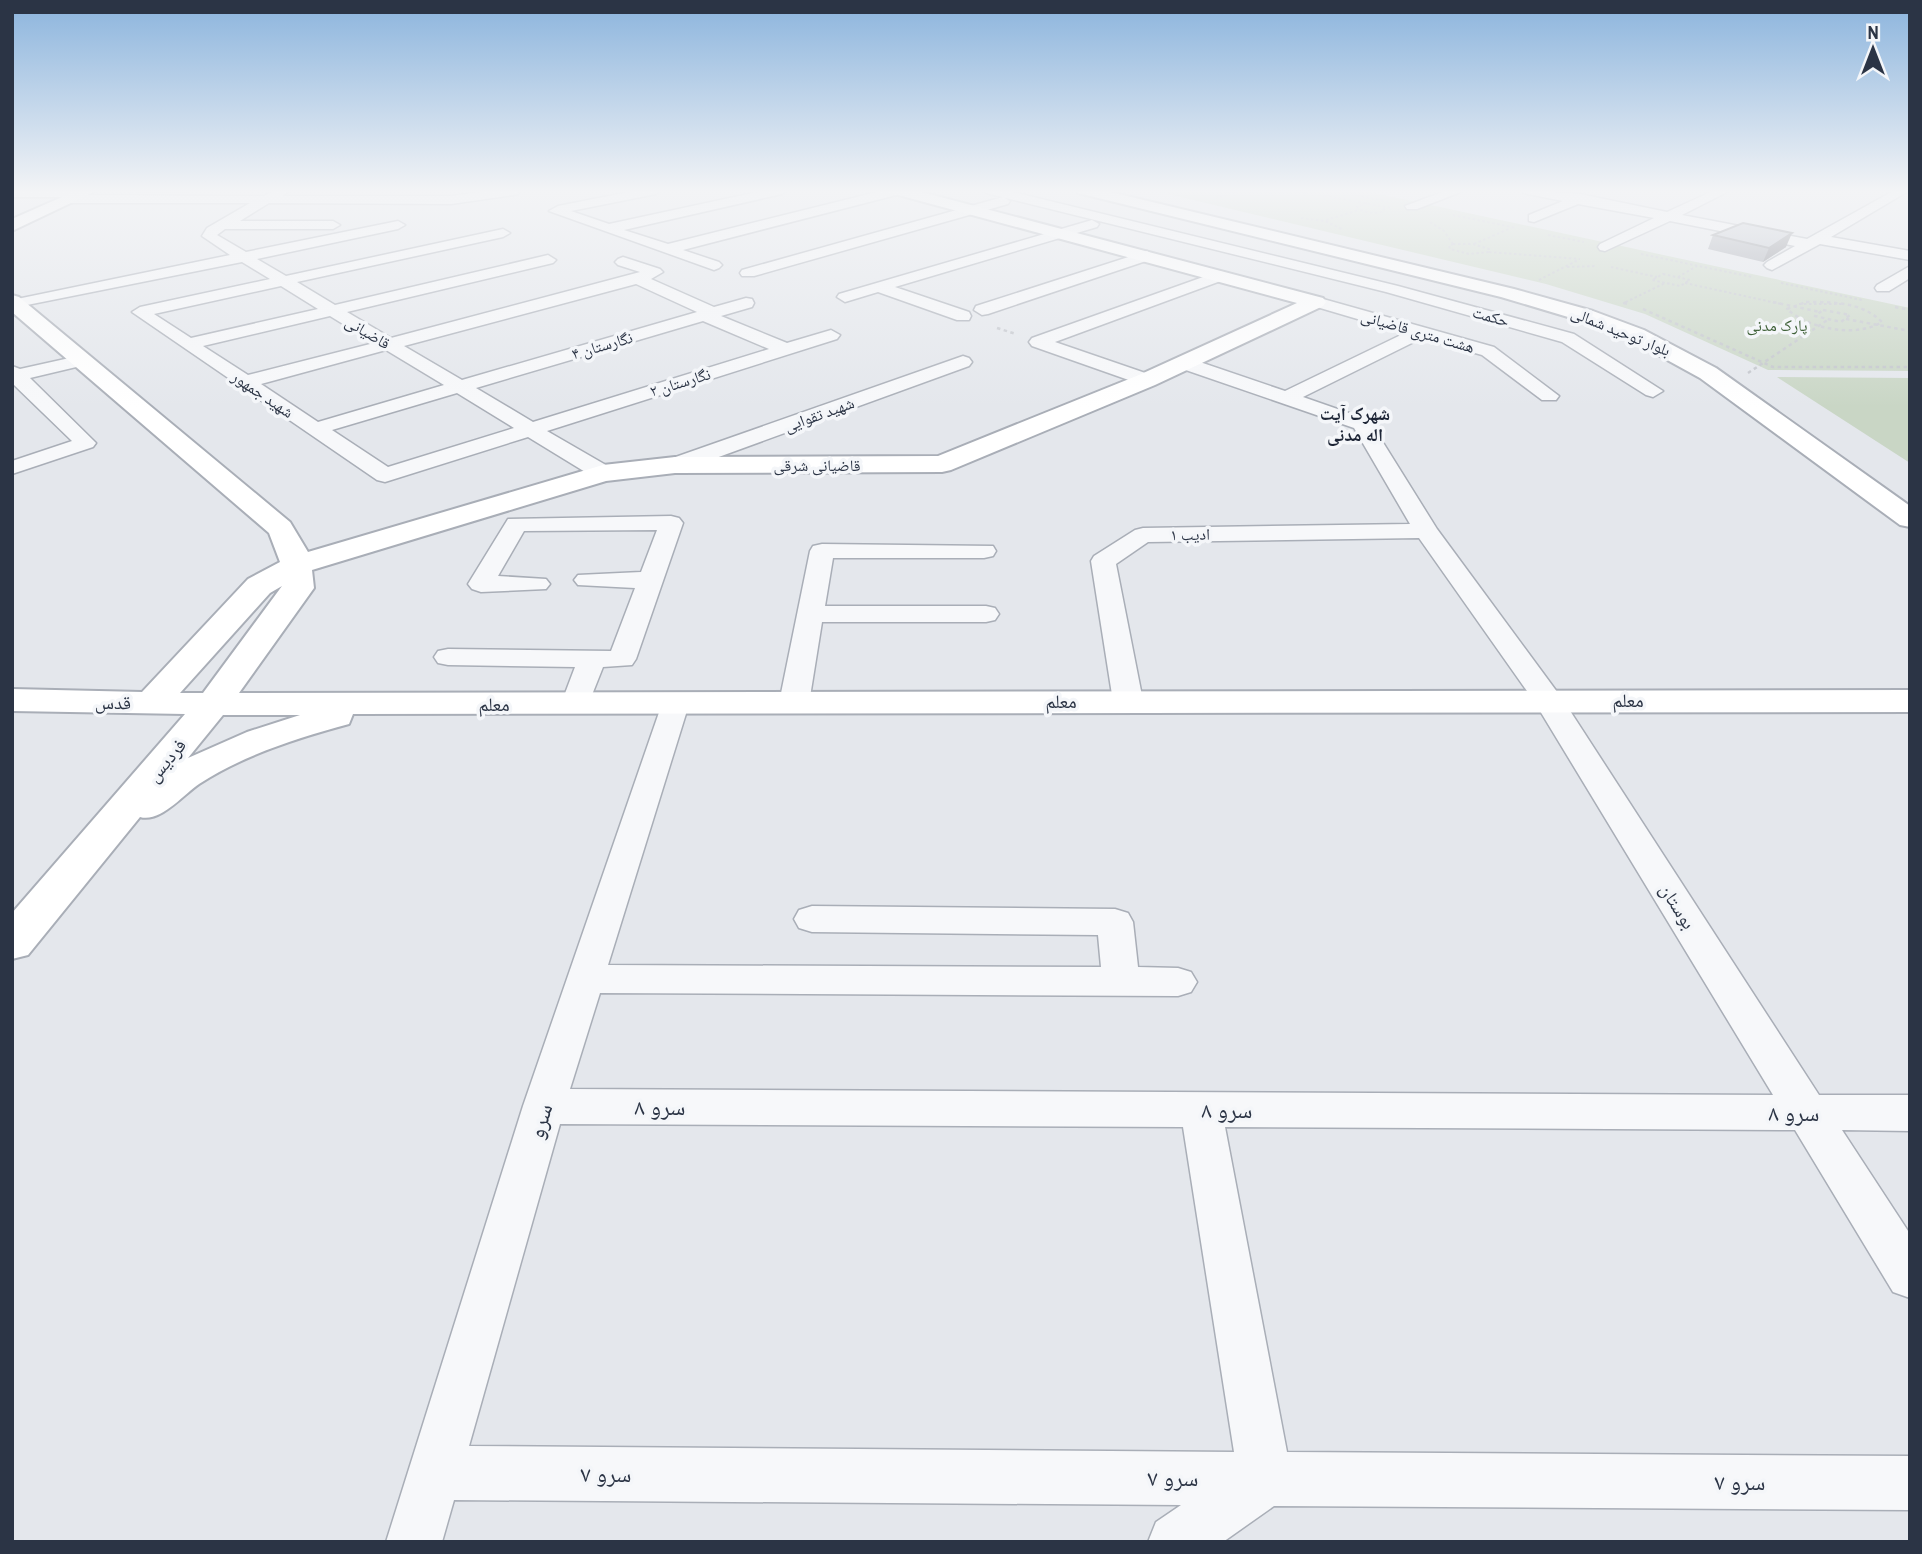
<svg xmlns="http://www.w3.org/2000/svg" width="1922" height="1554" font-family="'Archivo Narrow','Noto Naskh Arabic',sans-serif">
	<rect width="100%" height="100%" fill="#e4e7ec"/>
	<path fill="#c9d6c5" d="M1151 190H1361L1910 308V371L1768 370 1645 314 1546 284Z
		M1777 377 1910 378V463Z"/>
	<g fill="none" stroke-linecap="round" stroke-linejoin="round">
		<defs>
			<path id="street" d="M12 190H85L90 193 88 195 264 196 274 190H289L283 196H451L496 190H519L518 194 513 195 451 204 269 203 240 221H333L340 225 333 229H225L217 235 246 252 398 221 405 225 398 229 257 259 286 276 503 229 510 233 503 237 297 282 335 305 548 255 556 260 553 263 347 312 391 338 640 272 618 265 615 262 618 259 623 257 660 269 663 272 651 279 714 307 746 298 752 299 754 303 752 307 721 316 787 343 831 330 840 335 837 339 547 431 611 468 614 473 611 478H595L528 437 385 482 377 480 132 312 140 307 270 279 242 262 12 308V300L17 299 230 255 202 236 207 228 250 203H69L64 202V197H12ZM636 284 697 312 462 380 404 346ZM281 286 318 309 191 338 154 314ZM330 316 374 343 248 375 203 346ZM703 321 769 349 533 422 476 388ZM386 350 444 385 318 422 261 384ZM457 393 514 428 388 467 332 430Z
				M639 190H662L656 194 571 211 609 224 766 190H788L782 194 624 230 668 244 885 190H905L904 193 683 250 719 262 722 265 719 268 714 270 549 211 558 206Z
				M985 190H1005L1398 286 1574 334 1663 391 1653 397 1646 395 1562 342 1386 292 986 193Z
				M1448 190H1466L1417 209H1407L1405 206Z
				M1522 190 1580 194 1667 212 1715 190H1731L1682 215 1807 239 1895 190H1910L1831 237 1910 251V260L1820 244 1772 270 1767 268 1764 265 1767 262 1795 246 1670 221 1605 251 1600 250 1598 247 1600 244 1654 218 1578 204 1534 222 1529 221V215L1563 201 1523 193Z
				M1003 197 1010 201 1008 204 754 276H742L740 273 742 270Z
				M1092 220 1099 224 1097 227 895 287 969 312 971 316 969 320H957L878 292 845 302 837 297 839 294Z
				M1147 251 1155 256 1152 259 988 314 982 315 974 310 976 306Z
				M1910 266V278L1889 291H1877L1875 288 1877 285Z
				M1220 271 1228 276 1226 279 1055 342 1154 376 1156 380 1154 384H1140L1032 346 1029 342 1032 338Z
				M1316 297 1494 347 1559 396 1556 400H1542L1482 355 1422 338 1303 397 1369 420 1437 529 1563 700 1819 1095H1910V1131L1842 1130 1910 1234V1298L1893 1292 1795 1130 1225 1127 1287 1452 1910 1456V1510L1274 1506 1223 1542H1148L1156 1522 1181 1505 454 1500 442 1542H386L523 1106 664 698 674 695 684 698 689 704 608 965 1101 967 1098 935 812 932 799 928 794 919 799 910 812 906 1115 909 1128 913 1133 922 1138 967 1178 968 1191 972 1197 982 1191 992 1178 996 600 993 570 1089 1773 1095 1534 701 1419 538 1148 542 1116 564 1143 701 1138 707 1128 710 1118 707 1113 701 1091 561 1094 556 1135 530 1143 528 1410 524 1354 428 1177 367 1175 363 1184 357 1191 359 1285 391 1405 333 1310 305 1308 302ZM560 1124 1183 1127 1234 1452 469 1446Z
				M83 355 92 360 89 364 30 378 96 443 93 447 12 474V461L72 441 12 383V366L20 369Z
				M963 356 969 358 972 362 969 366 683 470H667L664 465 667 460Z
				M671 516 679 518 683 523 636 659 632 665 603 667 586 710 576 713 566 710 561 704 575 667 448 665 438 663 434 657 438 651 448 649 611 651 635 588 578 585 574 580 578 575 641 572 657 530 524 531 498 576 546 579 550 584 546 589 481 592 472 589 468 584 508 519Z
				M822 544 993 546 996 551 993 556 984 558H833L825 606H986L995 608 999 614 995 620 986 622H822L809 703 804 709 794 712 784 709 779 703 810 551 813 546Z"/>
			<path id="secondary" d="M78 190H98L12 231V219Z
				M889 190H914L1323 298 1326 302 1323 306 1155 385 951 470 942 472 675 473 606 481 312 570 314 588 239 693 1910 690V712L353 714 349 724C297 738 244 755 199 784 183 795 160 823 140 817L28 955 12 959V913L185 714 12 711V689L142 692 248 579 280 562 269 533 12 312V295L19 297 290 522 308 552 603 465 675 457 938 456 1139 375 1297 303 891 193ZM282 586 203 693H180L270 593ZM223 715H300L247 732 188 758Z
				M1076 190H1102L1514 289 1593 311 1644 330 1716 368 1910 506V527L1900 525 1700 378 1629 339 1578 320 1501 297 1078 193Z"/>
		</defs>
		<use href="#street" stroke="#a9aeb7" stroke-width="3"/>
		<use href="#secondary" stroke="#a9aeb7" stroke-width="4"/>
		<path stroke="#c2c5cb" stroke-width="2" stroke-dasharray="2.5 2.5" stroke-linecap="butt" d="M1332 190 1389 202
			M1189 191 1309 193 1392 208
			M1215 198 1234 193
			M1367 203 1357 207C1365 214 1373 213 1383 212L1385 206
			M1453 215 1516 228
			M1301 218 1325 221 1342 229
			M1326 220 1359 210
			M1430 222 1444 231 1453 244
			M1548 235 1584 242
			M1453 244H1473L1489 249V252L1469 254 1450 249 1449 246Z
			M1474 244 1511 228
			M1489 252 1580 259
			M1641 254 1752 277
			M1567 267 1596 266
			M1611 267 1657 277
			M1663 274 1690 280 1680 286 1652 280Z
			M1678 277 1697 266
			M1539 280 1578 260
			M1685 283 1781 304
			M1781 283 1862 300
			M1627 304 1624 303 1665 283
			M1799 304H1841"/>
		<path stroke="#c2c5cb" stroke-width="2.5" stroke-dasharray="3.5 3.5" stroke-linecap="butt" d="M1626 302 1624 303 1628 304
			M1773 302 1820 312
			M1806 302C1833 302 1862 302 1882 322 1856 338 1809 329 1787 309Z
			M1895 307 1910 310
			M1643 309 1773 367H1910
			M1823 310 1850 315 1841 322 1815 316Z
			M1846 319 1910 331
			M997 328 1016 334
			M1748 373 1829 319"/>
		<use href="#street" fill="#f7f8fa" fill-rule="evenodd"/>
		<use href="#secondary" fill="#fff" fill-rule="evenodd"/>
	</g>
	<path fill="#a1a5ae" d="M99 190H193L187 193 100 192Z
		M1713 235 1786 247 1763 262 1708 249Z"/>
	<path fill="#83868d" d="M1792 233 1786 247 1763 262 1769 248Z"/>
	<path fill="#bbc0ca" stroke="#83868d" stroke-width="2" d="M1743 223 1792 233 1769 248 1713 235Z"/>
	<linearGradient id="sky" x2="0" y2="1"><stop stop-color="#8bb4dd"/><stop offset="0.47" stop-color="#f3f4f6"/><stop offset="1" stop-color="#f3f4f6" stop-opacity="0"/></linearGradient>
	<rect width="1922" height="407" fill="url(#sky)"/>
	<g text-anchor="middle" stroke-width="7" stroke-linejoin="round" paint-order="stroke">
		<g font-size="16" fill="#2b3445" stroke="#f4f6f9">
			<text transform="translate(1491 316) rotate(16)" y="6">حکمت</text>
			<text transform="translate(1418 331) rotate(16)" y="6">هشت متری قاضیانی</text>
			<text transform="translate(1621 331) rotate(22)" y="6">بلوار توحید شمالی</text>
			<text transform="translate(368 332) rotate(31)" y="6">قاضیانی</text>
			<text transform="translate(602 345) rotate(-16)" y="6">نگارستان ۴</text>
			<text transform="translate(680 382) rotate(-17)" y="6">نگارستان ۲</text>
			<text transform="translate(263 394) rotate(34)" y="6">شهید جمهور</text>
			<text transform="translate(819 414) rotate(-20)" y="6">شهید تقوایی</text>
			<text x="817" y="471">قاضیانی شرقی</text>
			<text transform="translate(1190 534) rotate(-1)" y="6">ادیب ۱</text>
		</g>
		<g font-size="16" fill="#3f6138" stroke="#f4f6f9">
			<text x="1777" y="331">پارک مدنی</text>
		</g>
		<g font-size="18" font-weight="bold" fill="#1d2536" stroke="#f4f6f9">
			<text x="1355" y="420">شهرک آیت<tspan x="1355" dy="21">اله مدنی</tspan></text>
		</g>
		<g font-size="19" fill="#2b3445" stroke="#f4f6f9">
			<text x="1628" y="707">معلم</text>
			<text x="1061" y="708">معلم</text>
			<text transform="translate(113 702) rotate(1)" y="7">قدس</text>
			<text x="494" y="711">معلم</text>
			<text transform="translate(166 760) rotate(-50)" y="7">فردیس</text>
			<text transform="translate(1678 906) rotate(58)" y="7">بوستان</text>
		</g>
		<g font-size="23" fill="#2b3445" stroke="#f4f6f9">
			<text x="660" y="1115">سرو ۸</text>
			<text x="1227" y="1118">سرو ۸</text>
			<text x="1794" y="1121">سرو ۸</text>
			<text transform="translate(540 1121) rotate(-73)" y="8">سرو</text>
			<text x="606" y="1482">سرو ۷</text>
			<text x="1173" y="1486">سرو ۷</text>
			<text x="1740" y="1490">سرو ۷</text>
		</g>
	</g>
	<rect width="1922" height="1554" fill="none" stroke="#2b3445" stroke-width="28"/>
	<g transform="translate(1873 49)" stroke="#f4f6f9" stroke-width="5" paint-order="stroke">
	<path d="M0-5L12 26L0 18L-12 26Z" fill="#2b3445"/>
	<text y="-10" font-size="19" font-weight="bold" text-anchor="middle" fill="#2b3445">N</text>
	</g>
</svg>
